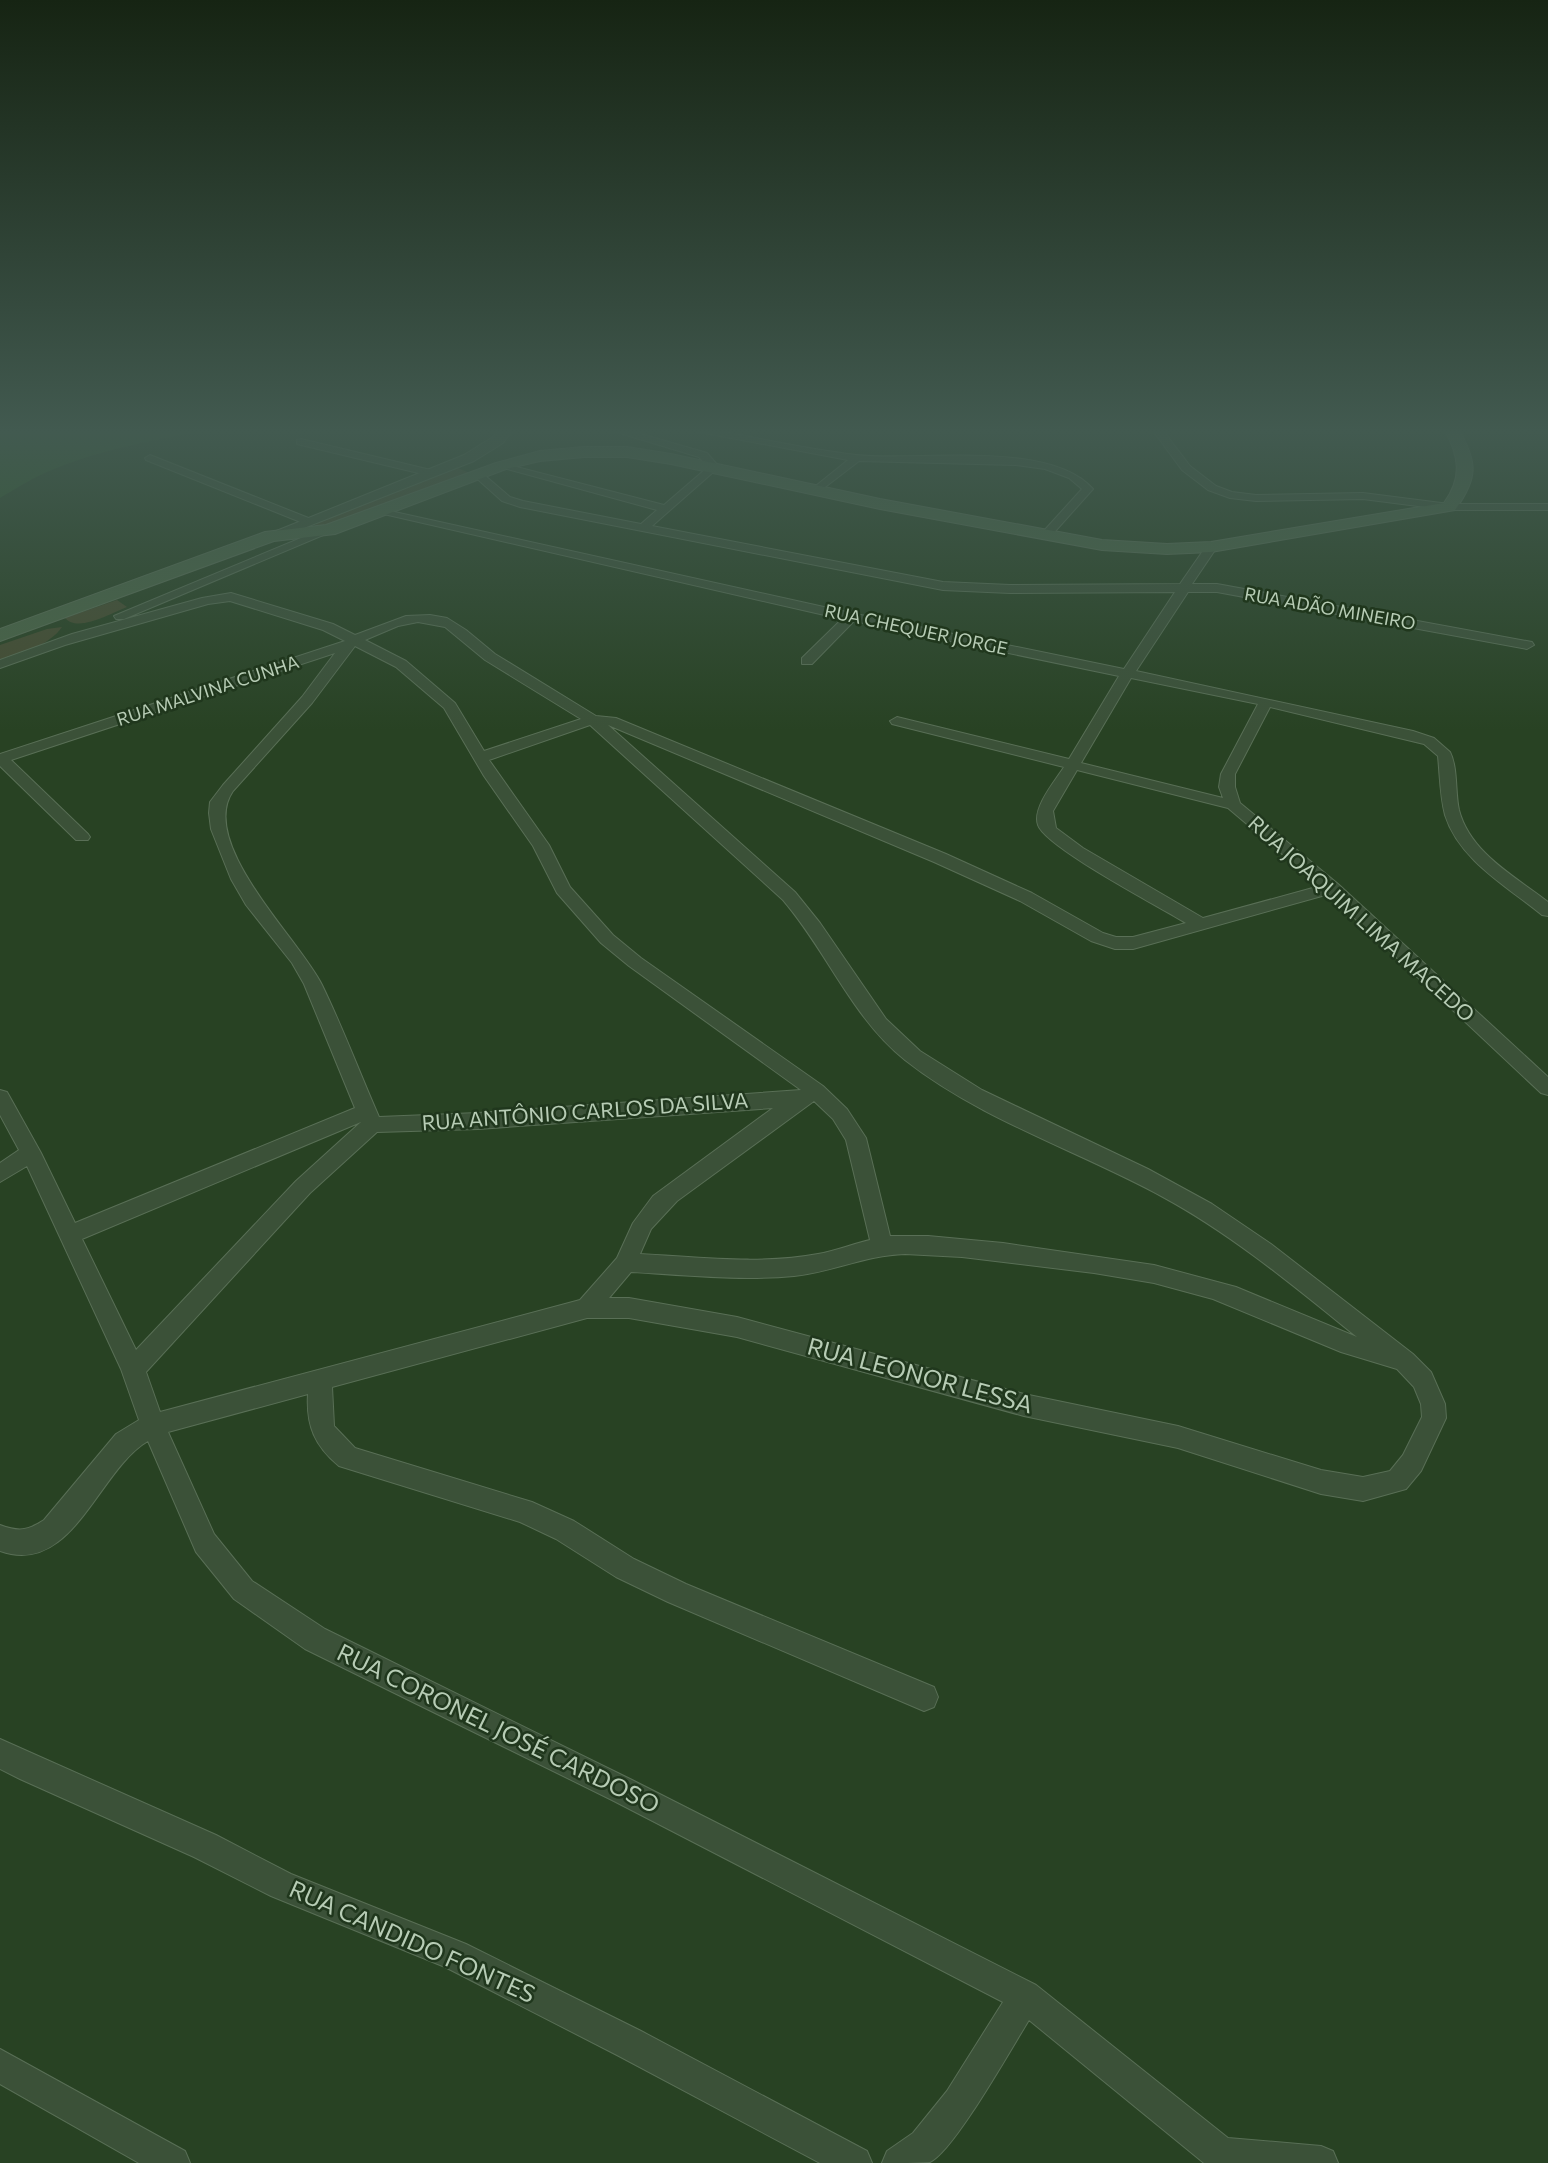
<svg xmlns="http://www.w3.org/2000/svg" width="1548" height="2163" font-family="Commissioner,sans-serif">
	<rect width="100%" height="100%" fill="#284223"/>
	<path fill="#454c30" d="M458 468 472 474 324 527 315 526 317 523Z
		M117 600 127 607C111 613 78 633 65 618Z
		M62 627C50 645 19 655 0 662V645L47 629Z"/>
	<path fill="#2f5928" d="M0 428H219C161 439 102 448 47 472 31 479 15 489 0 498Z"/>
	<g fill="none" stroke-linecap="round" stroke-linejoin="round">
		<defs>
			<path id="minor" d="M603 428H620L707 453 719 467 652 526 943 582 1010 585 1180 584 1207 545 1211 543 1217 547 1192 584H1217L1532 642 1534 645 1527 649 1217 592H1188L1136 671 1413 731 1434 738 1450 752C1458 768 1455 792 1459 810 1470 853 1516 877 1548 902V916L1542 915C1508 887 1459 860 1445 815 1440 796 1440 776 1438 756L1424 744 1270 707 1235 774V787L1240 803 1338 884 1548 1077V1095L1541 1093 1329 894 1133 949H1115L1091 941 1020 901 934 862 608 725 795 892 820 923 886 1019 920 1051 982 1090 1148 1169 1212 1204 1271 1244 1413 1354 1431 1372 1445 1404 1446 1418 1421 1471 1406 1489 1363 1501 1321 1494 1178 1448 1024 1416 737 1337 629 1318H587L332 1387 334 1426 355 1448 532 1502 574 1521 634 1559 686 1584 934 1687 938 1697 934 1707 924 1711 668 1602 616 1577 556 1539 520 1522 339 1466C315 1446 306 1426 308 1394L168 1432 214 1534 252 1581 325 1629 632 1780 1036 1985 1228 2138 1321 2146 1333 2151 1338 2163H1204L1029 2020C1012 2047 954 2151 930 2162 918 2163 895 2163 882 2163L887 2151 913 2133 947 2091 1003 2002 612 1800 305 1649 234 1599 196 1552 148 1441C98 1470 73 1577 0 1551V1525C19 1532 27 1531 44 1520L116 1434 139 1420 121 1369 27 1166 0 1182V1163L19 1150 0 1115V1090L7 1092 41 1153 75 1223 355 1108 304 984 292 963 246 905 231 879 211 829 209 813 210 802 223 785 302 697 335 653 11 760 88 834 90 837 88 840H76L0 766V754L345 641 323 630 230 601 208 604 65 645 0 668V660L72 634 202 598 231 593 333 624 355 635 406 616 430 615 447 618 466 630 495 654 596 716 616 718 946 854 1032 893 1103 933 1116 937H1133L1186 923C1160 907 1045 847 1038 825 1032 808 1055 781 1064 767L892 724 890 721 897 717 1069 759 1119 676 854 621 812 664H802V658L842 619 375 512 381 509 851 613 1124 669 1175 592 1010 593 943 590 520 507 502 501 473 475 482 473 510 497 523 501 641 524 657 510 496 466 501 463 664 505 708 467 699 457ZM418 622 445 627 485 660 581 719 484 751 455 703 406 661 365 640 398 626ZM355 646 396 667 444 708 484 776 533 846 557 893 601 943 629 966 801 1090 478 1113 379 1117C360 1074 343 1028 322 985 300 940 197 843 233 791L312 703ZM1131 678 1258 704 1221 774 1219 787 1223 798 1081 763ZM590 725 783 900C827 951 852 1018 905 1060 981 1120 1079 1151 1163 1197 1233 1235 1295 1287 1357 1337L1236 1287 1154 1265 1003 1243 928 1236H890L866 1138 847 1109 823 1086 641 958 613 935 570 887 549 845 489 760ZM1077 770 1228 808 1320 886 1203 918 1083 848 1056 828 1053 811ZM814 1101 833 1119 846 1140 870 1240C852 1244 836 1251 818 1254 759 1265 699 1257 640 1254L651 1229 677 1201ZM773 1108 653 1196 633 1223 617 1258 580 1300 160 1412 146 1372 310 1193 377 1132 478 1129ZM361 1122 296 1181 136 1350 82 1239ZM905 1254 962 1257 1094 1273 1154 1283 1213 1299 1341 1352 1397 1369 1414 1387 1421 1404 1422 1417 1403 1455 1390 1471 1363 1477 1321 1470 1178 1426 1024 1394 737 1317 629 1298H609L631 1272C685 1275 740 1281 794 1276 832 1272 867 1255 905 1254Z
				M678 428H703C754 437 804 449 856 455 919 462 1049 439 1093 489L1050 537 1046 538 1040 535 1042 533 1082 489 1069 478 1045 469 1016 465 859 461 816 494 812 493V489L848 460Z
				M1151 428H1161L1190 466 1216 486 1232 492 1256 495 1363 493 1449 504H1548V510H1449L1363 499 1256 501 1230 498 1208 490 1182 470Z
				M301 439 435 471 436 473 431 476 297 444V440Z
				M150 455 311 519 313 521 303 523 146 460 145 458Z
				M325 528 335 530 124 619H116L114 616Z
				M0 1739 216 1835 291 1874 466 1944 641 2031 867 2151 872 2163H820L617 2055 445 1967 271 1896 194 1857 20 1779 0 1769Z
				M0 2049 185 2151 190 2163H139L0 2084Z"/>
			<path id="tertiary" d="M501 428H514L503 443 474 461 276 539 271 540 264 536 464 455 493 437Z"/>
			<path id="secondary" d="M1444 428H1458C1478 463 1478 478 1455 510L1211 552 1167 554 1102 550 880 509 671 464 627 457H584L540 461 506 469 335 534 274 541 0 641V629L265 532 326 525 496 463 540 451 584 447H627L671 454 880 499 1102 540 1167 544 1211 542 1444 503C1463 477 1459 456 1444 428Z"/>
		</defs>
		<use href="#minor" stroke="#596f56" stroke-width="2"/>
		<use href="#tertiary" stroke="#596f56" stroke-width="2"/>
		<use href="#secondary" stroke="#596f56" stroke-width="2"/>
		<use href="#minor" fill="#3b5138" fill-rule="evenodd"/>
		<use href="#tertiary" fill="#3b5138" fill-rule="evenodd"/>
		<use href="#secondary" fill="#496546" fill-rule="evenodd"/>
	</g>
	<linearGradient id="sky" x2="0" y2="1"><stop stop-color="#162413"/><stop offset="0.59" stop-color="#425a50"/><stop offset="1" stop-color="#425a50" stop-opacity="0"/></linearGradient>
	<rect width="1548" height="731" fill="url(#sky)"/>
	<g text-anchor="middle" stroke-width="5" stroke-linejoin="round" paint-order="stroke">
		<g font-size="18" fill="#b7ccb5" stroke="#20371d">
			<text transform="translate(1330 609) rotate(10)" y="6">RUA ADÃO MINEIRO</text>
			<text transform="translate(916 630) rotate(12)" y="6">RUA CHEQUER JORGE</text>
			<text transform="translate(208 691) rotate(-18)" y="6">RUA MALVINA CUNHA</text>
		</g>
		<g font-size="21" fill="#b7ccb5" stroke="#20371d">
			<text transform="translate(1361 919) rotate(42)" y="7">RUA JOAQUIM LIMA MACEDO</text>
			<text transform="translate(585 1112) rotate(-4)" y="7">RUA ANTÔNIO CARLOS DA SILVA</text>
		</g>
		<g font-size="24" fill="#b7ccb5" stroke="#20371d">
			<text transform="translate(920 1376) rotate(15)" y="8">RUA LEONOR LESSA</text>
			<text transform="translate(498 1729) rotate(26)" y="8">RUA CORONEL JOSÉ CARDOSO</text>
			<text transform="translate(412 1942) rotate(24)" y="8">RUA CANDIDO FONTES</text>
		</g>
	</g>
</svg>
